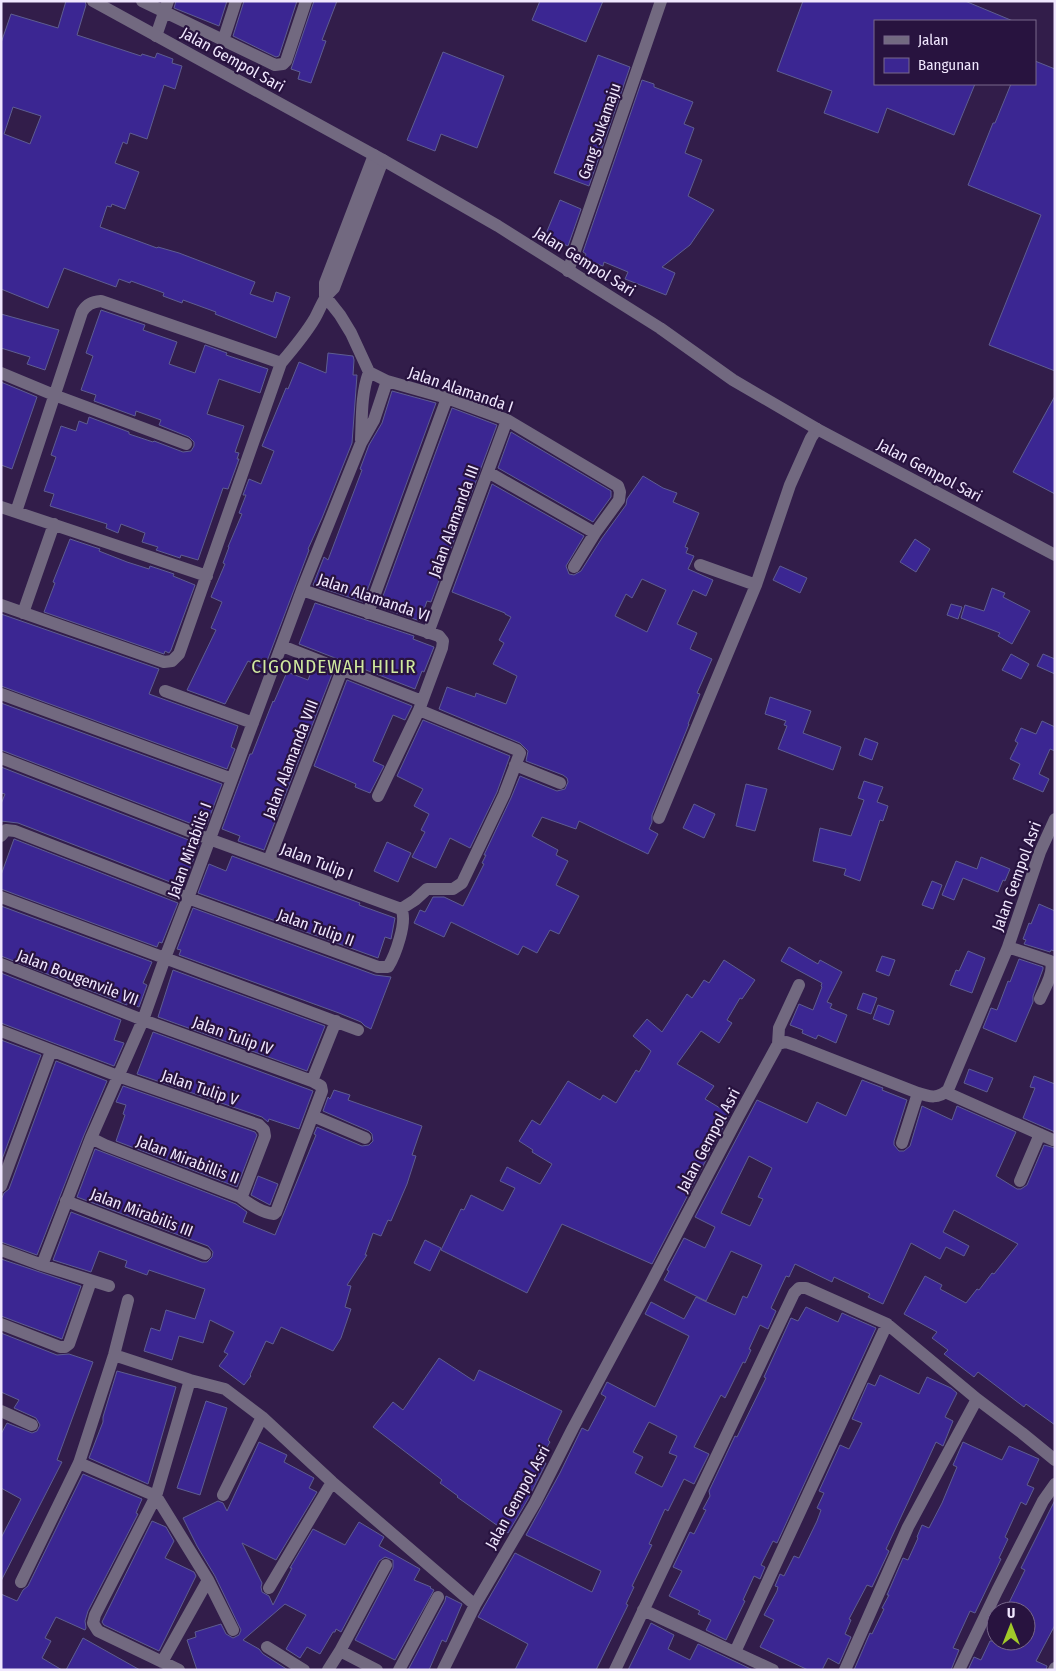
<svg xmlns="http://www.w3.org/2000/svg" width="1056" height="1671" font-family="'Fira Sans Condensed',sans-serif">
	<rect width="100%" height="100%" fill="#321d4a"/>
	<path fill="#3b2692" stroke="#5e5d91" fill-rule="evenodd" d="M66 1H85L86 5 77 35 141 56 142 54 155 58 157 53 173 59 172 63 182 66 175 89 164 85 147 139 130 133 127 144 123 142 115 163 139 172 125 209 112 204 111 207 107 206 100 227 157 248 158 247 179 253 255 282 250 294 273 302 276 292 290 297 276 338 215 314 216 312 183 300 182 303 163 296 164 293 131 281 130 283 119 279 116 287 64 268 48 308 1 289V43L11 14 58 28ZM13 107 41 116 30 144 4 134Z
		M176 1H227L219 26 174 8Z
		M244 1H297L279 56 276 57 233 36Z
		M314 1H337L322 40 326 41 311 83 298 79 300 72 291 69Z
		M540 1H603L586 42 532 20Z
		M803 1H965L1013 21H875V84H975L954 135 887 108 878 133 824 113 832 91 777 71Z
		M443 52 504 76 477 148 441 134 435 151 407 140Z
		M598 55 630 67 589 186 554 173Z
		M1035 61 1055 69V371L989 345 1041 215 968 185 993 123H995L1011 84H1035Z
		M642 80 654 84V87L693 102 684 124 694 128 685 153 702 160 688 196 714 210 690 245 662 267 675 273 666 295 625 279 628 272 604 262 603 266 584 259 586 254 583 252Z
		M560 200 581 209 568 246 545 236Z
		M101 310 145 325 143 330 177 342 169 364 195 373 205 345 227 353 226 355 268 369 260 393 219 379 207 414 244 426 235 452 239 453 237 459H239L228 489 223 488 198 560 181 555 180 558 156 550 158 547 142 542 145 533 121 524 118 533 106 528 107 524 50 506 54 494 44 491 56 457 51 455 61 426 76 431 79 421 87 424 89 417 129 432V434L153 442 154 441 183 452 191 451 194 446V442L189 437 159 425 161 420 136 411 135 416 94 401 96 395 81 390 93 356 86 353Z
		M1 314 59 330 45 370 27 364 30 357 1 348Z
		M328 353 353 356 354 360 353 375H357L352 443 322 518 308 549 309 550 264 669 248 661 225 704 187 690 216 630 211 628 222 602 211 597 225 564 223 563 229 547H228L242 514 239 513 246 495H243L249 479 261 484 274 451 262 446 286 388 288 389 299 362 326 373Z
		M1 382 37 397 12 469 1 465Z
		M392 391 436 403 363 602 313 585 324 557 328 560 362 470 360 469 369 445 382 423Z
		M1055 396V494L1013 472Z
		M452 408 497 425 431 602 427 601 420 621 379 607Z
		M511 432 611 491V497L593 522 498 468Z
		M643 476 663 488 677 493 673 502 699 513 685 547 688 548 686 553 694 556 688 569 713 580 706 596 693 590 677 624 697 633 690 649 712 659 697 693 700 694 688 724H689L652 815V822L649 829 658 834 648 854 579 821 576 829 542 817 532 836 558 850 556 855 568 861 556 885 579 896 559 934 550 930 537 953 523 946 518 955 451 922 444 937 414 923 420 910 425 912 433 897H444L463 906 484 864 482 863 486 855H484L511 798 520 776 557 791 565 789 568 782 567 778 563 775 526 761 528 751 520 743 439 709 447 687 475 697 476 693 506 704 517 676 493 664 504 643 499 640 511 617 505 614V613L452 592 492 484 584 536 566 566 569 574 574 575 581 571 602 538 626 505 627 499ZM642 579 666 590 647 632 615 616 626 594 632 598Z
		M70 539 100 549 99 551 127 562 149 569 150 566 174 574 173 576 195 585 171 650 169 653 165 651 164 654 44 612 55 583 53 582Z
		M915 539 930 549 916 572 900 562Z
		M780 566 807 578 800 593 773 580Z
		M992 588 1005 593 1003 597 1030 611 1012 644 998 636 1000 633 961 618 965 605 984 611Z
		M315 603 414 636 413 639 434 647 424 672 422 671 415 689 299 644Z
		M951 604 962 607 958 619 947 615Z
		M1 614 159 669 149 694 238 726 231 747 235 749 227 769 1 686Z
		M1011 654 1029 664 1021 679 1002 670Z
		M1043 654 1055 659V674L1037 666Z
		M313 667 332 674 264 850 238 841 240 836 222 829 250 754H252L273 701 274 702 287 672 308 680Z
		M347 680 412 706 405 720 393 715 373 761 384 766 370 793 355 787 356 784 314 766Z
		M770 697 811 711 803 733 841 747 833 770 778 749 787 726 784 725 786 721 765 714Z
		M1 703 222 784 205 829 1 750Z
		M423 720 510 756 497 792 470 848 450 838 436 868 412 857 425 832 421 830 429 814 414 806 423 789 397 776Z
		M1042 721 1055 727V751L1050 749 1039 774 1049 779 1043 792 1013 779 1020 764 1010 759 1018 743 1015 741 1021 728 1036 734Z
		M865 738 878 743 872 760 859 755Z
		M1 767 199 844 183 887 18 823 1 821V804L5 794 1 793Z
		M864 781 883 787 877 802 888 806 883 821 880 820 860 881 844 875 846 869 813 861 820 828 851 836 864 800 858 798Z
		M746 784 767 789 755 831 736 826Z
		M694 804 715 814 704 838 683 828Z
		M14 839 178 903 162 943 159 942 157 947 1 889V875Z
		M387 842 411 853 398 882 374 871Z
		M232 856 360 903 359 905 395 918 391 939 385 937 378 958 198 893 209 864 226 871Z
		M981 857 1010 869 1005 881 1003 880 998 892 963 878 954 900 942 895 956 861 977 869Z
		M932 881 942 885 933 909 922 905Z
		M1039 904 1055 911V951L1051 950 1050 952 1024 944 1026 940 1023 939 1029 923 1031 924Z
		M1 906 152 962 143 983 147 985 139 1007 128 1003 127 1005 1 956Z
		M193 908 375 975 391 977 371 1029 365 1026 361 1022 339 1013 179 955 181 950 177 949Z
		M789 947 818 964 820 960 842 972 827 1002 832 1004 830 1008 847 1015 836 1043 818 1035 816 1039 802 1033 803 1030 790 1025 799 1004 813 1010 822 987 821 986 822 983 781 961Z
		M968 951 985 958 972 993 950 985 956 970 959 971Z
		M882 956 895 960 889 976 876 971Z
		M1019 959 1043 967V969L1033 996V1002L1016 1042 983 1028 991 1008 997 1010 1008 981 1010 982Z
		M724 960 755 980 742 999 740 998 727 1020 732 1023 719 1043 701 1031 677 1064 714 1086 705 1099 730 1114 652 1264 562 1224 527 1293 441 1250 461 1209 464 1210 471 1195 503 1211 515 1188 500 1181 507 1167 540 1184 552 1164 532 1152 533 1150 519 1141 532 1120 540 1125 568 1081 600 1100 603 1095 616 1103 636 1070 639 1072 651 1051 633 1036 647 1019 662 1032 687 994 692 998 704 980 709 983Z
		M173 970 325 1026 307 1071 158 1017Z
		M1 973 121 1020 114 1040 124 1043 114 1066 1 1023Z
		M863 993 877 998 871 1014 857 1009Z
		M878 1005 894 1011 889 1025 873 1019Z
		M153 1032 313 1091 299 1129 269 1119 268 1122 262 1117 137 1074Z
		M1 1040 41 1055 1 1162Z
		M56 1061 107 1081 84 1135 37 1255 1 1242V1200L4 1193 9 1189Z
		M969 1069 993 1078 987 1092 964 1083Z
		M1034 1076 1055 1084V1132L1023 1118 1035 1088 1030 1087Z
		M862 1080 883 1088 882 1090 907 1100 894 1141V1145L899 1151H904L910 1146 922 1106 952 1120 957 1106 1016 1132 996 1176 1017 1189H1021L1027 1185 1044 1145 1055 1148V1425L1026 1404 1024 1407 978 1372 974 1377 944 1354 948 1350 932 1338 937 1332 904 1314 925 1276 942 1285 940 1289 966 1303 977 1289 979 1290 992 1273 994 1274 1018 1244 954 1210 943 1232 969 1246 964 1256 946 1247 940 1259 911 1243 883 1304 868 1297 870 1294 834 1277 832 1282 795 1264 789 1277 786 1276 771 1308 776 1311 768 1329 760 1325 749 1349 751 1350 745 1363 743 1362 725 1398 721 1395 694 1447 709 1454 694 1484 684 1479 668 1511 665 1509 649 1544 652 1545 632 1586 634 1587 626 1604 628 1605 596 1670H515L528 1644 478 1617 515 1553 592 1592 601 1571 526 1535 560 1473 582 1428 588 1431 606 1397 601 1394 607 1382 655 1407 689 1336 645 1314 651 1302 684 1319 696 1297 735 1315 743 1296 747 1298 762 1265 731 1251 706 1301 664 1280 669 1271 667 1270 684 1238 705 1248 715 1227 695 1217 757 1100 807 1123 817 1102 846 1116ZM749 1156 772 1168 758 1197 763 1199 750 1226 721 1213ZM649 1422 677 1436 669 1453 677 1456 662 1487 635 1473 643 1457 633 1452Z
		M123 1086 255 1132 257 1135 237 1187 116 1141 125 1115 123 1114 126 1105 116 1102Z
		M334 1090 350 1095 348 1100 422 1126 412 1155 416 1156 407 1184 391 1221 388 1220 381 1236 373 1233 365 1255H367L347 1285 351 1286 345 1307 351 1309 341 1338 333 1351 281 1327 273 1344 266 1341 250 1375 251 1376 244 1385 219 1366 228 1354 224 1352 234 1332 210 1320 203 1343 179 1336 172 1360 144 1351 151 1328 160 1331 166 1310 195 1319 205 1289 149 1270 147 1275 125 1267 127 1261 99 1251 91 1272 53 1260 71 1212 202 1262H207L212 1257 213 1252 208 1246 77 1197 95 1149 236 1204 247 1212 243 1222 275 1235 316 1135 314 1134 317 1127 362 1146 369 1145 373 1141 372 1134 369 1131 323 1111 328 1097 330 1099Z
		M258 1176 278 1184 270 1205 251 1195Z
		M425 1240 441 1248 430 1271 414 1263Z
		M1 1259 81 1286 62 1339 1 1316Z
		M806 1307 838 1322 842 1313 876 1328 777 1543 773 1541 761 1565 765 1567 760 1579 754 1576 743 1600 745 1601 726 1640 706 1630 711 1620 698 1614 700 1611 669 1596 682 1571 673 1567 690 1532 694 1534 706 1510 703 1509 710 1496 709 1491 735 1436 737 1437 766 1378 764 1377 791 1318 798 1321Z
		M1 1333 57 1355 69 1354 93 1362 57 1460 62 1462 1 1581V1538L21 1499 1 1488V1434L7 1423 32 1433 37 1431 40 1425 36 1418 14 1408 19 1400 1 1392Z
		M439 1358 474 1381 479 1370 562 1411 548 1440 550 1442 540 1459 546 1463 528 1499 508 1533 457 1497 458 1496 440 1483 442 1480 373 1427 393 1402 403 1410Z
		M117 1371 176 1387 148 1484 89 1458 103 1422V1417Z
		M880 1375 919 1394 927 1377 951 1388 957 1393 945 1417 953 1421 943 1446 936 1442 924 1468 886 1549 889 1551 872 1587 867 1585 849 1619 851 1620 845 1634 851 1637 839 1664 828 1658 822 1670H808L760 1647 774 1620 764 1615 777 1591 778 1587 775 1586 780 1574 784 1576 794 1556 799 1558 817 1521 821 1510 817 1508 824 1493 819 1491 840 1445 849 1449 862 1423 852 1419 868 1383 875 1386Z
		M206 1401 227 1408 200 1495 177 1488Z
		M259 1442 287 1455 284 1462 314 1478 309 1488 317 1492 276 1560 242 1543 262 1583 261 1587 262 1592 269 1596 273 1605 292 1568H290L313 1529 345 1545 359 1522 384 1537 379 1546 420 1569 414 1580 431 1587 430 1588 434 1590 395 1660 355 1640 393 1568V1560L385 1557 379 1561 341 1632 336 1629 335 1632H333L320 1654 307 1647 300 1658 286 1649 306 1615 285 1604 243 1640 259 1649 263 1654 288 1670H197L187 1640 196 1637 195 1632 221 1624 226 1634 233 1638 239 1635 241 1630 215 1576 197 1546 183 1518 218 1501 223 1503 227 1511Z
		M963 1442 1002 1460 1009 1446 1039 1459 1027 1485 1034 1488 1026 1505 1021 1502 1005 1537 1008 1539 999 1558 1001 1559 975 1613 970 1611 953 1648 959 1650 951 1670H854L870 1633 872 1634 884 1609 882 1608 889 1595H887L903 1558 908 1560 918 1538 917 1537 922 1525 929 1528 942 1503 957 1467 953 1465Z
		M83 1474 142 1499 136 1513 138 1514 88 1611 85 1621 86 1628 85 1630 56 1617 45 1638 51 1641 42 1658 62 1670H1V1594L17 1601 23 1590 28 1586Z
		M1055 1500V1625L1036 1661 1047 1666 1046 1670H968L974 1657 981 1660 990 1641H1026V1611H1005L1025 1570 1021 1568Z
		M152 1521 166 1527 174 1541 165 1558 194 1572 196 1576 159 1651 104 1625 102 1622Z
		M446 1596 462 1604 446 1642 442 1640 429 1670H408L445 1601Z
		M651 1623 674 1635 668 1649 690 1660 698 1644 753 1670H628Z
		M83 1638 140 1670H66Z"/>
	<g fill="none" stroke-linecap="round" stroke-linejoin="round">
		<path stroke="#726980" stroke-width="12" d="M142 1 275 65 283 64 286 61 306 1
			M156 36 168 1
			M223 41 236 1
			M568 271 661 1
			M325 296 340 315 351 333 369 372C361 394 362 417 361 440
			M325 296V283L374 155
			M369 372 387 381 447 398 507 420 618 486 620 492 619 500 595 533 574 567
			M1 373 54 395 186 444
			M488 472 595 533
			M1 507 207 576
			M16 512 82 312C87 304 92 302 101 301L281 363C293 349 305 335 315 318 322 305 323 298 334 288L383 160
			M700 565 756 585
			M302 590 439 636 443 641 442 648 419 710 378 796
			M1 605 164 662 172 661 179 654 281 363
			M23 613 54 524
			M368 613 447 398
			M428 633 507 420
			M282 646 422 701
			M165 691 253 723
			M1 694 232 779
			M1 758 209 839 401 909C408 921 395 956 388 967H378L188 898 15 831 6 830 1 836
			M515 765 560 783
			M659 818 756 585 790 485 811 438 817 429
			M269 860 342 670
			M1 897 358 1030
			M401 909 415 900 427 889H453L462 883 504 795 520 753 517 750 419 710
			M1008 947 1050 961C1056 971 1044 989 1040 999
			M1 964 143 1020 312 1081 321 1086 322 1091 276 1212 274 1214C262 1213 249 1204 240 1197
			M1 1031 118 1076 259 1125 264 1130 265 1136 242 1196 240 1197 105 1145 91 1138
			M778 1044 779 1028 799 985
			M312 1081 336 1021
			M945 1092 1053 1140
			M313 1116 365 1138
			M902 1143 918 1093
			M1020 1181 1040 1134
			M1 1186 51 1051
			M66 1201 205 1254
			M1 1250 42 1265 109 1286
			M42 1265 91 1138 143 1020 165 958 188 898 302 590 361 443 374 420 387 381
			M1 1324 60 1347H65L69 1344 91 1281
			M114 1355 190 1380 225 1389 262 1417 332 1482 475 1605
			M1 1411 32 1425
			M79 1463 156 1496 208 1580 233 1630
			M223 1495 262 1417
			M21 1582 79 1463 114 1355 128 1300
			M269 1588 332 1482
			M643 1610 773 1670
			M267 1647 304 1670
			M735 1652 887 1324
			M162 1662 208 1580
			M179 1670 98 1631 93 1623 95 1615 156 1496 190 1380
			M328 1670 340 1651
			M377 1670 340 1651 386 1565
			M399 1670 438 1597
			M443 1670 475 1605 535 1503 573 1428 651 1283 738 1117 778 1044 786 1042 795 1045 918 1093C930 1097 938 1099 948 1090L1008 947 1040 852 1055 819
			M615 1670 794 1293 799 1288H806L887 1324 977 1399 1022 1433 1055 1460
			M845 1670 908 1527 977 1399
			M959 1670 997 1591 1043 1501 1055 1484
			M1054 1670 1055 1668"/>
		<path stroke="#726980" stroke-width="12" d="M93 1 383 160 498 226 660 328 733 380 817 429 1055 555"/>
	</g>
	<g text-anchor="middle" stroke-width="4.5" stroke-linejoin="round" paint-order="stroke">
		<g font-size="16" fill="#f0e7fe" stroke="#28133f">
			<text transform="translate(233 59) rotate(29)" y="6">Jalan Gempol Sari</text>
			<text transform="translate(599 131) rotate(-71)" y="6">Gang Sukamaju</text>
			<text transform="translate(585 261) rotate(32)" y="6">Jalan Gempol Sari</text>
			<text transform="translate(461 389) rotate(19)" y="6">Jalan Alamanda I</text>
			<text transform="translate(930 470) rotate(28)" y="6">Jalan Gempol Sari</text>
			<text transform="translate(453 521) rotate(-70)" y="6">Jalan Alamanda III</text>
			<text transform="translate(374 597) rotate(19)" y="6">Jalan Alamanda VI</text>
			<text transform="translate(290 759) rotate(-69)" y="6">Jalan Alamanda VIII</text>
			<text transform="translate(189 850) rotate(-70)" y="6">Jalan Mirabilis I</text>
			<text transform="translate(317 861) rotate(21)" y="6">Jalan Tulip I</text>
			<text transform="translate(1016 876) rotate(-70)" y="6">Jalan Gempol Asri</text>
			<text transform="translate(316 927) rotate(20)" y="6">Jalan Tulip II</text>
			<text transform="translate(78 977) rotate(21)" y="6">Jalan Bougenvile VII</text>
			<text transform="translate(233 1035) rotate(20)" y="6">Jalan Tulip IV</text>
			<text transform="translate(200 1087) rotate(19)" y="6">Jalan Tulip V</text>
			<text transform="translate(708 1140) rotate(-62)" y="6">Jalan Gempol Asri</text>
			<text transform="translate(188 1159) rotate(21)" y="6">Jalan Mirabillis II</text>
			<text transform="translate(142 1212) rotate(21)" y="6">Jalan Mirabilis III</text>
			<text transform="translate(517 1497) rotate(-61)" y="6">Jalan Gempol Asri</text>
		</g>
		<g font-size="19" letter-spacing="1" fill="#d0e99f" stroke="#28133f">
			<text x="334" y="673">CIGONDEWAH HILIR</text>
		</g>
	</g>
	<rect width="1056" height="1671" fill="none" stroke="#f0e7fe" stroke-width="5"/>
	<rect x="874" y="20" width="162" height="65" fill="#28133f" stroke="#78688b"/>
	<rect x="884" y="36" width="25" height="8" fill="#726980" stroke="#78688b"/>
	<text x="918" y="45" font-size="15" fill="#f0e7fe">Jalan</text>
	<rect x="884" y="58" width="25" height="15" fill="#3b2692" stroke="#78688b"/>
	<text x="918" y="70" font-size="15" fill="#f0e7fe">Bangunan</text>
	<g transform="translate(1011 1626)"><circle r="24" fill="#28133f" stroke="#78688b"/>
	<path d="M0-4L9 19L0 12L-9 19Z" fill="#a1c92a"/>
	<text y="-8" font-size="14" font-weight="bold" text-anchor="middle" fill="#f0e7fe">U</text>
	</g>
</svg>
